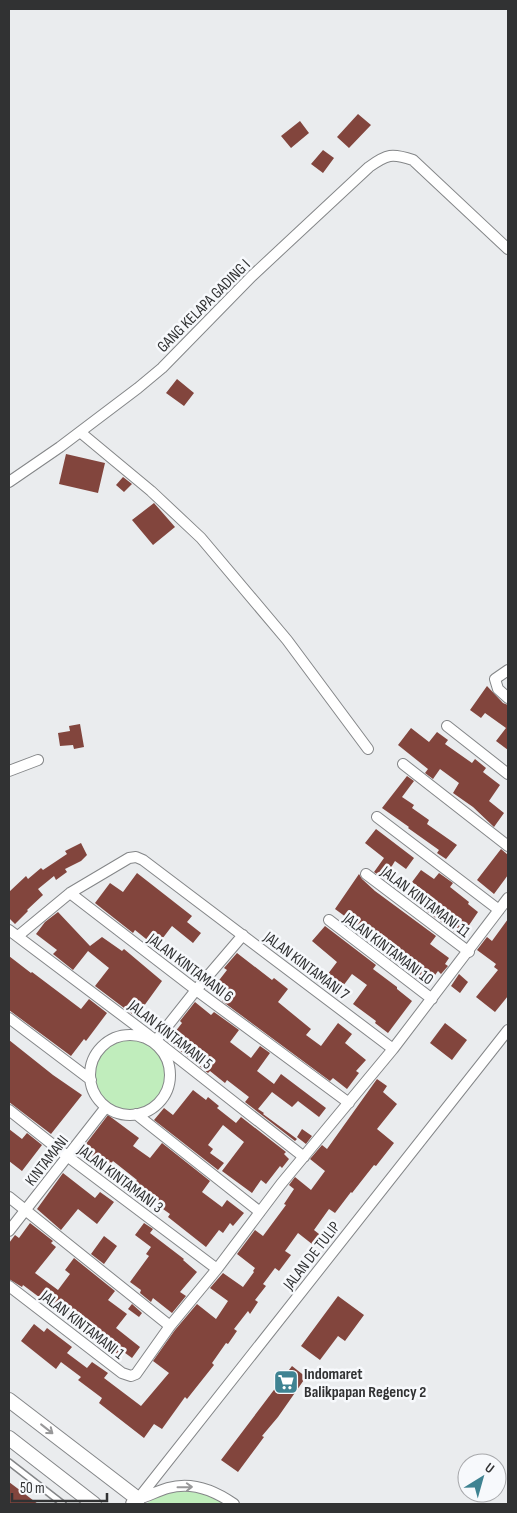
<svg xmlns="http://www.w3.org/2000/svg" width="517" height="1513" font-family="'Sofia Sans Condensed',sans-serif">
	<rect width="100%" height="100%" fill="#eaecee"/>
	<path fill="#c0edbc" d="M95 1074a36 36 0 1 1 72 0a36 36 0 1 1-72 0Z
		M179 1491C196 1492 212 1493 226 1504H146L158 1496Z"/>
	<path fill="#82453d" d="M358 114 371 125 349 148 337 137Z
		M300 121 309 133 291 148 281 136Z
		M323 150 334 158 323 173 311 164Z
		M177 379 194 393 184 406 166 393Z
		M66 454 105 463 98 493 59 484Z
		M123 477 132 484 124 492 116 485Z
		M154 503 175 527 153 545 132 520Z
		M487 686 503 703 508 705V750L496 741 506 728 485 713 481 718 470 710Z
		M80 724 84 747 74 749 73 745 60 746 58 733 70 731 69 726Z
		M411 728 429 742 437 732 448 740 445 744 472 763 475 759 486 768 483 772 500 785 489 801 504 813 494 827 473 807 453 793 459 783 440 769 433 779 425 773 428 769 398 745Z
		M407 776 414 781 402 797 414 805 412 808 429 820 427 824 457 845 446 859 437 853 439 850 408 828 409 827 382 808Z
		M376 829 414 858 406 869 395 861 384 879 374 872 384 858 365 843Z
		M81 843 87 855 81 861 65 869 67 872 56 880 54 876 38 889 43 895 27 910 28 911 15 924 9 918V892L26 876 28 879 41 868 43 870 67 854 65 851Z
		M501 849 508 855V875L494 894 477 880Z
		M421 870 434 879 439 873 453 883 450 887 469 902 468 904 478 912 461 937 421 907 429 895 412 882Z
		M137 873 192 916 187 922 201 933 193 943 172 926 156 947 135 930 133 933 95 903 110 883 123 892Z
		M359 874 362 879 375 891 436 936 430 944 449 958 445 964 448 966 441 974 438 971 427 986 414 977 415 975 392 957 391 959 347 925 350 920 335 909Z
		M58 912 90 946 102 937 122 951 124 949 162 981 136 1017 95 986 109 968 88 951 73 970 53 954 57 950 36 934 45 922Z
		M508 919V996L495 1012 476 997 498 970 494 967 496 964 477 950 487 937 492 941Z
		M325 926 376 965 373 969 397 987V989L412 1001 388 1033 375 1023 376 1021 353 1004 367 985 352 974 337 994 321 983 337 962 312 941Z
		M237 953 272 980 274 978 288 989 278 1002 311 1029 306 1035 321 1046 338 1023 352 1034 345 1043 366 1060 356 1071 359 1073 347 1089 333 1078 330 1081 222 1001 225 997 213 988 227 970 224 968Z
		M9 956 31 973 32 972 81 1009 89 999 107 1013 86 1041 84 1039 71 1056 9 1010Z
		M459 974 468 982 460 993 451 986Z
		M195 1002 211 1015 214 1012 239 1030 230 1042 251 1058 260 1046 270 1053 257 1071 274 1084 281 1074 326 1108 319 1117 298 1101 292 1107 272 1092 258 1109 264 1113 263 1114 297 1139 295 1141 245 1102 249 1097 227 1080 225 1083 210 1071 208 1073 168 1041 182 1023 180 1021Z
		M445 1023 467 1040 452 1060 430 1043Z
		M9 1040 53 1075 82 1095 51 1134 9 1102Z
		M377 1079 387 1086 383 1092 397 1104 377 1129 394 1143 376 1166 374 1165 352 1193 351 1192 335 1213 329 1209 314 1230 319 1234 312 1244 298 1233 285 1251 291 1255 279 1271 275 1268 263 1284 266 1286 255 1300 258 1302 250 1314 248 1311 234 1329 237 1331 228 1344 226 1343 212 1363 214 1365 187 1399 185 1397 162 1429 154 1424 144 1438 99 1403 102 1398 78 1380 81 1377 61 1362 56 1369 21 1341 34 1324 44 1332 47 1328 72 1347 67 1353 87 1368 92 1362 108 1373 104 1378 141 1406 169 1373 153 1361 175 1330 197 1304 216 1319 228 1301 210 1288 223 1273 243 1287 254 1272 253 1271 255 1268 237 1254 255 1230 263 1236 286 1205 284 1204 294 1189 289 1185 295 1177 311 1190 325 1171 310 1159 322 1145 327 1149Z
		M193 1090 206 1100 208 1097 219 1106 217 1108 236 1123 241 1117 286 1152 284 1154 289 1159 282 1168 280 1166 266 1184 261 1180 252 1193 222 1171 244 1142 223 1125 208 1145 213 1149 210 1153 224 1163 218 1170 154 1120 164 1108 173 1115Z
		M108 1115 139 1138 133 1146 150 1158 162 1143 210 1181 202 1192 222 1207 227 1200 244 1213 233 1226 230 1223 223 1233 219 1230 206 1247 168 1217 170 1214 132 1187 137 1180 113 1161 104 1173 79 1153Z
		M9 1129 22 1139 27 1133 42 1145 22 1171 9 1161Z
		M302 1129 312 1136 306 1144 297 1137Z
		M63 1173 95 1198 100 1192 114 1202 97 1224 78 1209 61 1230 37 1209Z
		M30 1223 53 1241 51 1243 56 1247 35 1273 58 1290 70 1274 65 1270 74 1258 115 1291 108 1300 127 1314 116 1328 140 1347 132 1358 121 1350 117 1355 42 1301 43 1300 23 1285 22 1287 9 1279V1243L15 1235 19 1238Z
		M144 1223 153 1229 150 1233 184 1259 183 1260 197 1272 180 1292 186 1296 172 1313 153 1298 151 1302 140 1293 141 1290 130 1282 149 1256 146 1254 151 1247 135 1235Z
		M104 1236 117 1246 104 1264 91 1254Z
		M338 1296 364 1315 345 1341 338 1336 320 1360 301 1346Z
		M132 1304 142 1313 139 1317 128 1309Z
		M292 1366 306 1377 278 1417 262 1436 264 1437 238 1472 221 1460Z
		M9 1482 17 1488 38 1504H9Z"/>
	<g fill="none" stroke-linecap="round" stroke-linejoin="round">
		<defs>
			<path id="lane" d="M9 1462 63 1504"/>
			<path id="street" d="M80 432 151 491 201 538 287 640 368 749
				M9 482 60 447 138 388 162 368 252 276 369 167C387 154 392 153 413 160L508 249
				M508 670 495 679 498 689 508 698
				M447 726 508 774
				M403 764 508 846
				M9 771 38 760
				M377 817 499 910
				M366 874 469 952
				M70 893 196 990 349 1103
				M329 920 432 999
				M9 930 155 1040 304 1157
				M18 936 70 893 129 858 136 857 143 860 393 1049
				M9 1018 91 1080
				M90 1075a40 40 0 1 1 80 0a40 40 0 1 1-80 0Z
				M154 1043 196 990 243 935
				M9 1110 67 1156 217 1269
				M136 1114 260 1212
				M9 1197 170 1326
				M9 1231 106 1107
				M9 1286 122 1373 131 1376 136 1374 170 1326 217 1269 281 1184 393 1049 508 898
				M138 1499 508 1030
				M138 1499C148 1496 158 1491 168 1488 192 1481 214 1490 234 1504"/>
			<path id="secondary" d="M9 1400 138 1499 133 1504
				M9 1438 94 1504"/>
		</defs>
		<use href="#lane" stroke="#848688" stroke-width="8"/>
		<use href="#street" stroke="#848688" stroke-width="12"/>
		<use href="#secondary" stroke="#848688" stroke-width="16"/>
		<use href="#lane" stroke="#fff" stroke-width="5"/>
		<use href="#street" stroke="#fff" stroke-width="10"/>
		<use href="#secondary" stroke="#fff" stroke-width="14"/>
	</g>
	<defs><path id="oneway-shaft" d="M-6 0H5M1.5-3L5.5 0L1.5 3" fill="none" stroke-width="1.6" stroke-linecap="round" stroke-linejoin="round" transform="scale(1.25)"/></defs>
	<g stroke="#989899">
		<use href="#oneway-shaft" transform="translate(47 1429) rotate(38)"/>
		<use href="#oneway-shaft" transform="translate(185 1487) rotate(-1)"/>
	</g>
	<defs>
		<symbol id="supermarket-square" viewBox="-11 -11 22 22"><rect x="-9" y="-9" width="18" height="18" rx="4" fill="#3f8392" stroke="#f7f9fc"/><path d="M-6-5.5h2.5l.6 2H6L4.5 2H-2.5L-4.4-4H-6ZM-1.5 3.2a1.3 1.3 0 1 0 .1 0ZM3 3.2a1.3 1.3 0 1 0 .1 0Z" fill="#fff"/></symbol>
	</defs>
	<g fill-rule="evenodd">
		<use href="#supermarket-square" x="272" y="1368" width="28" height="28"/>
	</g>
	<g text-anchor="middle" stroke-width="5" stroke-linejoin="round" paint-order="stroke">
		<g font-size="16" fill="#313233" stroke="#f7f9fc">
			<text transform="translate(203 305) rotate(-45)" y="6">GANG KELAPA GADING I</text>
			<text transform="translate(426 901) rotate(37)" y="6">JALAN KINTAMANI 11</text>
			<text transform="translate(389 948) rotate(37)" y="6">JALAN KINTAMANI 10</text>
			<text transform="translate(307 965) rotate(37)" y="6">JALAN KINTAMANI 7</text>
			<text transform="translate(191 967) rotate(37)" y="6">JALAN KINTAMANI 6</text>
			<text transform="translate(171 1034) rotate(38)" y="6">JALAN KINTAMANI 5</text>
			<text transform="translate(46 1160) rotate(-52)" y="6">KINTAMANI</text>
			<text transform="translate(121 1178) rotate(37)" y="6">JALAN KINTAMANI 3</text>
			<text transform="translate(311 1255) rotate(-52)" y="6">JALAN DE TULIP</text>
			<text transform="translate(83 1324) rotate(38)" y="6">JALAN KINTAMANI 1</text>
		</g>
		<g font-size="16" font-weight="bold" fill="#313233" stroke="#f7f9fc" text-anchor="start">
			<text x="304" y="1379">Indomaret<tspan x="304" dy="18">Balikpapan Regency 2</tspan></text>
		</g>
	</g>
	<rect width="517" height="1513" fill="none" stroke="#313233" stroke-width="20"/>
	<g transform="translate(482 1478) rotate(37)"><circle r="24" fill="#f7f9fc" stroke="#a8a9ac"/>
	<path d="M0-4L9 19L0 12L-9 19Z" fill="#3f8392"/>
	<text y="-8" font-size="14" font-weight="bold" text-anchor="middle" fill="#313233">U</text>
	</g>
	<path d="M12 1493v8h95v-8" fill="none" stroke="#313233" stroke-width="2.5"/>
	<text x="20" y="1493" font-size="15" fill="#313233" stroke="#f7f9fc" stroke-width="4" paint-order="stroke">50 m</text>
</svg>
